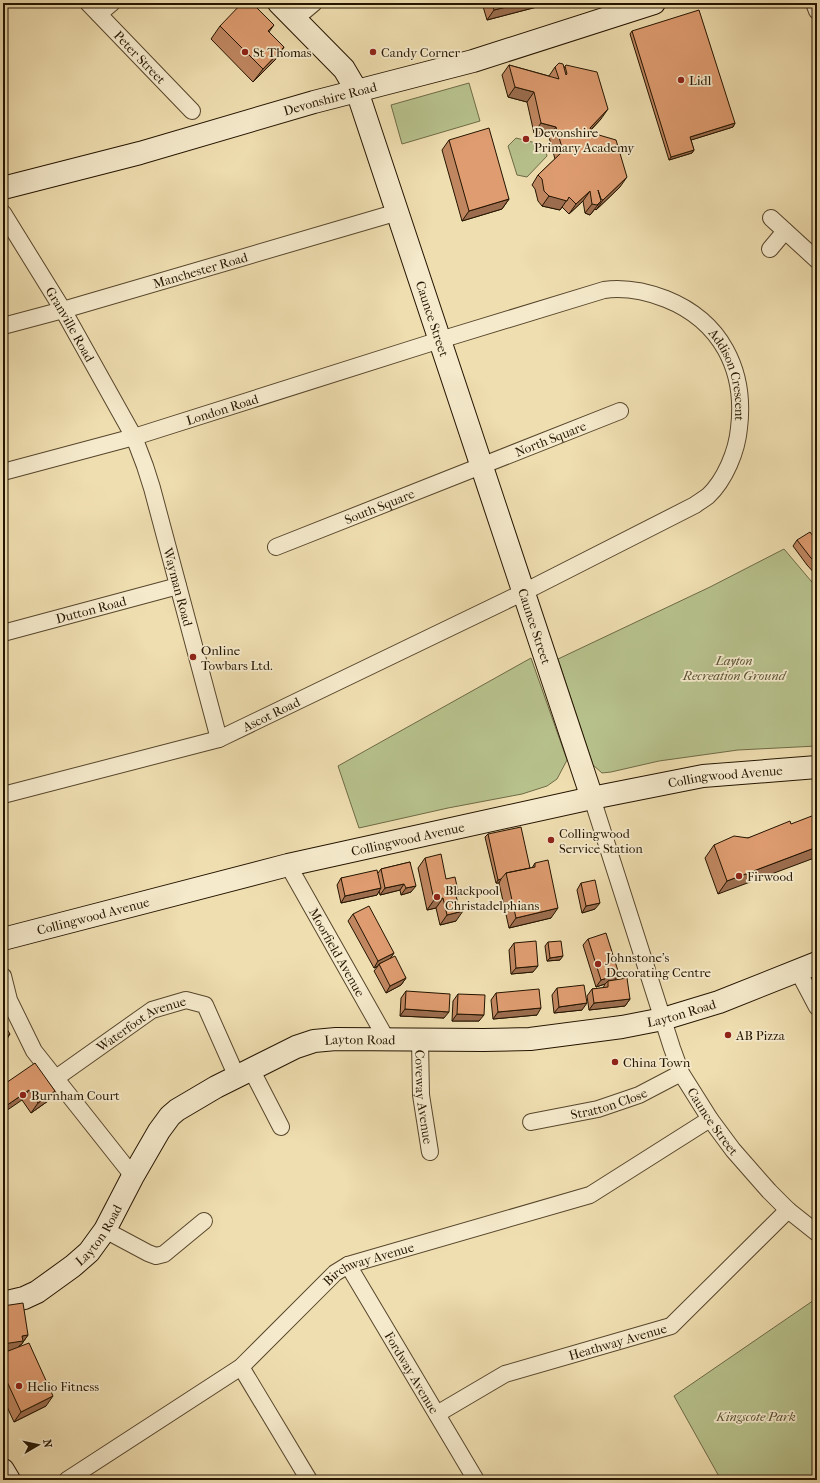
<svg xmlns="http://www.w3.org/2000/svg" width="820" height="1483" font-family="'IM FELL French Canon',serif">
	<rect width="100%" height="100%" fill="#efdeb0"/>
	<filter id="stains"><feTurbulence type="fractalNoise" baseFrequency=".005" numOctaves="4"/><feColorMatrix values="0 0 0 0 .2 0 0 0 0 .09 0 0 0 0 .02 0 0 0 .5 -.17"/></filter>
	<radialGradient id="worn" r=".72"><stop offset=".6" stop-color="#630" stop-opacity="0"/><stop offset="1" stop-color="#630" stop-opacity=".3"/></radialGradient>
	<path fill="#b7c18c" stroke="#6e6a46" d="M469 83 480 121 402 144 391 105Z
		M516 138 544 145 547 156 527 177 517 175 508 146Z
		M784 549 817 588V746L738 750 659 761 611 772 602 773 593 765 558 659 710 587Z
		M531 658 567 760 557 779 547 786 522 794 448 808 359 828 338 766Z
		M817 1298V1480H721L674 1396Z"/>
	<g fill="none" stroke-linecap="round" stroke-linejoin="round">
		<defs>
			<g id="street">
				<path id="s1" d="M88 3 192 111"/>
				<path d="M814 3 817 11"/>
				<path d="M99 14 112 3"/>
				<path d="M295 19 314 3"/>
				<path id="s2" d="M3 213 63 310 134 437 145 466 152 488 219 739"/>
				<path d="M771 218 817 260"/>
				<path d="M770 249 785 231"/>
				<path id="s3" d="M3 326 63 310 398 212"/>
				<path id="s4" d="M3 472 134 437 440 340 604 290C626 287 645 291 666 299 721 321 746 370 739 428 737 451 725 480 708 496 704 499 699 502 695 505L524 592 219 739 3 795"/>
				<path id="s5" d="M276 547 620 411"/>
				<path id="s6" d="M3 633 178 586"/>
				<path id="s7" d="M592 798 672 1048 681 1073 710 1119 733 1150 769 1191 788 1210 817 1233"/>
				<path id="s8" d="M288 865 387 1040"/>
				<path d="M798 971 817 1007"/>
				<path d="M3 976 9 1000 34 1051 133 1176"/>
				<path id="s9" d="M420 1040 421 1095 430 1152"/>
				<path d="M251 1069 281 1127"/>
				<path id="s10" d="M56 1078 152 1010 186 1000 205 1005 237 1077"/>
				<path id="s11" d="M531 1122 598 1109 639 1095 681 1073"/>
				<path d="M105 1230 148 1253 156 1256 164 1254 204 1221"/>
				<path id="s12" d="M348 1265 476 1480"/>
				<path d="M241 1367 309 1480"/>
				<path id="s13" d="M437 1414 505 1374 671 1326 788 1210"/>
				<path id="s14" d="M67 1480 241 1367 335 1273 348 1265 590 1195 710 1119"/>
			</g>
			<g id="secondary">
				<path id="s15" d="M279 3 344 69 357 91 592 798"/>
				<path id="s16" d="M3 188 140 153 314 102 473 61 654 3"/>
				<path id="s17" d="M3 939 288 865 592 798 703 776 817 767"/>
				<path id="s18" d="M3 1303 24 1298 37 1292 73 1266 89 1252 105 1230 133 1176 159 1131 170 1116 177 1110 216 1087 296 1047 314 1041 336 1039 484 1040 530 1039 622 1027 663 1019 719 1002 817 963"/>
				<path d="M3 1470 9 1480"/>
			</g>
		</defs>
		<use href="#street" stroke="#57462c" stroke-width="18"/>
		<use href="#secondary" stroke="#241400" stroke-width="24"/>
		<use href="#street" stroke="#f5eacc" stroke-width="16"/>
		<use href="#secondary" stroke="#f5eacc" stroke-width="22"/>
	</g>
	<path fill="#bf8660" stroke="#241400" d="M482 3H552L487 20Z
		M274 25 269 32 284 47 275 60 253 82 211 39 220 26Z
		M632 31 735 123 733 127 691 140 694 150 692 153 669 160 630 34Z
		M509 65 549 76 555 67 564 68 566 65 601 119 591 130 592 133 620 187 596 210 595 209 590 215 585 213 583 201 569 214 562 207 560 210 542 206 538 201 535 189 532 185 538 175 555 159 549 137 534 133 527 102 508 97 502 75Z
		M449 140 509 199 502 209 462 221 442 150Z
		M797 540 817 542V576L807 565 793 546Z
		M791 824 718 894 705 858 714 845 748 838Z
		M488 834 530 868H532L535 863 551 918 509 928 499 883H496L485 837Z
		M425 858 446 879 457 899 456 921 440 925 436 908 427 910 418 868Z
		M410 862 411 892 401 895 400 890 380 895 379 891 377 895 341 903 337 885 341 878 378 873 381 869Z
		M581 883 595 909 582 913 577 890Z
		M353 914 394 953 390 958 406 978 401 985 386 993 374 971 378 966 374 968 348 921Z
		M588 939 619 974 615 980 630 999 625 1006 589 1010 587 996 592 989 603 988 605 984 596 987 583 945Z
		M548 942 560 960 547 961 545 946Z
		M514 943 533 972 511 974 509 950Z
		M557 988 582 1010 554 1013 552 995Z
		M406 991 444 1018 400 1016 401 998Z
		M496 993 537 1015 493 1019 491 1000Z
		M458 994 479 1021H452L453 1001Z
		M35 1063 48 1101 31 1113 22 1100Z
		M28 1335 21 1345H20L18 1347 46 1406 14 1422 3 1398V1353Z"/>
	<path fill="#9b6d4e" stroke="#241400" d="M522 3H552L487 20 494 10Z
		M284 47 275 60 253 82 263 69Z
		M515 87 534 92 527 102 508 97Z
		M608 109 601 119 583 138 590 128Z
		M541 123 556 127 549 137 534 133Z
		M735 123 733 127 688 141 690 137Z
		M694 150 692 153 669 160 671 157Z
		M627 177 620 187 596 210 603 200Z
		M590 191 583 201 569 214 576 204Z
		M549 196 569 197 560 210 542 206Z
		M509 199 502 209 462 221 469 211Z
		M601 201 590 215 585 213 592 204Z
		M817 847V857L718 894 727 881Z
		M501 879 499 883H496L498 880Z
		M404 884 400 890 380 895 385 888Z
		M416 886 411 892 401 895 406 888Z
		M381 888 377 895 341 903 345 896Z
		M443 898 436 908 427 910 434 900Z
		M600 903 595 909 582 913 586 906Z
		M558 908 551 918 509 928 516 918Z
		M463 911 456 921 440 925 447 915Z
		M394 953 390 959 379 964 378 966 374 968 378 961Z
		M563 956 560 960 547 961 550 958Z
		M538 966 533 972 511 974 516 968Z
		M619 974 614 981H608L605 984 596 987 601 980Z
		M406 978 401 985 386 993 390 986Z
		M630 999 625 1006 589 1010 594 1003Z
		M587 1003 582 1010 554 1013 559 1007Z
		M541 1008 537 1015 493 1019 498 1012Z
		M405 1009 449 1012 444 1018 400 1016Z
		M457 1014 484 1015 479 1021H452Z
		M10 1034 4 1044 3 1045V1039Z
		M29 1090 22 1100 3 1113V1108Z
		M55 1091 48 1101 31 1113 38 1103Z
		M28 1335 21 1345H20L16 1351 3 1353V1344L22 1336Z
		M53 1396 46 1406 14 1422 21 1412Z"/>
	<path fill="#de9c70" stroke="#241400" d="M242 3H252L274 25 268 31 284 47 263 69 220 26Z
		M492 3H522L494 10Z
		M699 10 735 123 690 137 694 150 671 157 632 31Z
		M559 63 563 64 566 75 567 74 565 66 566 65 597 72 608 109 590 128 592 133 616 140 627 177 603 200 601 199 598 190 601 201 597 205 592 204 590 191 576 204 569 197 567 201 549 196 544 191 542 179 538 175 563 151 556 127 541 123 534 92 515 87 509 65 559 79 555 67Z
		M489 128 509 199 469 211 449 140Z
		M810 532 817 542V564L811 558 797 540Z
		M817 814V847L727 881 714 845 734 836 748 838 790 821 791 824Z
		M521 827 530 868 506 873 501 879 498 880 488 834Z
		M441 854 446 879 455 877 459 896H456L459 910 463 909V911L447 915 443 898 434 900 425 858Z
		M548 860 558 908 516 918 506 873 535 867V863Z
		M410 862 416 886 406 888 404 884 385 888 381 869Z
		M377 870 381 888 345 896 341 878Z
		M595 880 600 903 586 906 581 883Z
		M369 906 394 953 378 961 353 914Z
		M606 933 619 974 601 980 588 939Z
		M536 941 538 966 516 968 514 943Z
		M561 941 563 956 550 958 548 942Z
		M395 956 406 978 390 986 379 964Z
		M627 978 630 999 594 1003 592 989 608 987V981Z
		M584 985 587 1003 559 1007 557 988Z
		M539 989 541 1008 498 1012 496 993Z
		M406 991 450 994 449 1012 405 1009Z
		M458 994 485 995 484 1015 457 1014Z
		M3 1023 10 1034 3 1039Z
		M35 1063 55 1091 38 1103 29 1090 3 1108V1085Z
		M23 1303 28 1335 22 1336 23 1341 3 1344V1306Z
		M29 1343 53 1396 21 1412 3 1373V1353Z"/>
	<g fill="#8f2418" stroke="#f5eacc" stroke-width="1.5">
		<circle cx="245" cy="52" r="4"/>
		<circle cx="373" cy="52" r="4"/>
		<circle cx="681" cy="80" r="4"/>
		<circle cx="526" cy="139" r="4"/>
		<circle cx="193" cy="657" r="4"/>
		<circle cx="551" cy="840" r="4"/>
		<circle cx="739" cy="876" r="4"/>
		<circle cx="437" cy="897" r="4"/>
		<circle cx="598" cy="964" r="4"/>
		<circle cx="728" cy="1035" r="4"/>
		<circle cx="615" cy="1062" r="4"/>
		<circle cx="23" cy="1095" r="4"/>
		<circle cx="19" cy="1386" r="4"/>
	</g>
	<g text-anchor="middle" stroke-width="3.5" stroke-linejoin="round" paint-order="stroke">
		<g font-size="13" fill="#241400" stroke="#f5eacc" text-anchor="start">
			<text x="253" y="57">St Thomas</text>
			<text x="381" y="57">Candy Corner</text>
			<text x="689" y="85">Lidl</text>
			<text x="534" y="137">Devonshire<tspan x="534" dy="15">Primary Academy</tspan></text>
			<text x="201" y="655">Online<tspan x="201" dy="15">Towbars Ltd.</tspan></text>
			<text x="559" y="838">Collingwood<tspan x="559" dy="15">Service Station</tspan></text>
			<text x="747" y="881">Firwood</text>
			<text x="445" y="895">Blackpool<tspan x="445" dy="15">Christadelphians</tspan></text>
			<text x="606" y="962">Johnstone's<tspan x="606" dy="15">Decorating Centre</tspan></text>
			<text x="736" y="1040">AB Pizza</text>
			<text x="623" y="1067">China Town</text>
			<text x="31" y="1100">Burnham Court</text>
			<text x="27" y="1391">Helio Fitness</text>
		</g>
		<g font-size="13" fill="#241400" stroke="#f5eacc">
			<text dy="5" stroke="none"><textPath href="#s1" startOffset="75">Peter Street</textPath></text>
			<text dy="5" stroke="none"><textPath href="#s16" startOffset="339">Devonshire Road</textPath></text>
			<text dy="5" stroke="none"><textPath href="#s3" startOffset="205">Manchester Road</textPath></text>
			<text dy="5" stroke="none"><textPath href="#s15" startOffset="358">Caunce Street</textPath></text>
			<text dy="5" stroke="none"><textPath href="#s2" startOffset="130">Granville Road</textPath></text>
			<text dy="5" stroke="none"><textPath href="#s4" startOffset="796">Addison Crescent</textPath></text>
			<text dy="5" stroke="none"><textPath href="#s4" startOffset="228">London Road</textPath></text>
			<text dy="5" stroke="none"><textPath href="#s5" startOffset="295">North Square</textPath></text>
			<text dy="5" stroke="none"><textPath href="#s5" startOffset="111">South Square</textPath></text>
			<text dy="5" stroke="none"><textPath href="#s2" startOffset="416">Wayman Road</textPath></text>
			<text dy="5" stroke="none"><textPath href="#s6" startOffset="91">Dutton Road</textPath></text>
			<text dy="5" stroke="none"><textPath href="#s15" startOffset="682">Caunce Street</textPath></text>
			<text transform="translate(271 714) rotate(-26)" y="5">Ascot Road</text>
			<text dy="5" stroke="none"><textPath href="#s17" startOffset="741">Collingwood Avenue</textPath></text>
			<text dy="5" stroke="none"><textPath href="#s17" startOffset="417">Collingwood Avenue</textPath></text>
			<text dy="5" stroke="none"><textPath href="#s17" startOffset="93">Collingwood Avenue</textPath></text>
			<text dy="5" stroke="none"><textPath href="#s8" startOffset="100">Moorfield Avenue</textPath></text>
			<text dy="5" stroke="none"><textPath href="#s18" startOffset="793">Layton Road</textPath></text>
			<text dy="5" stroke="none"><textPath href="#s10" startOffset="102">Waterfoot Avenue</textPath></text>
			<text dy="5" stroke="none"><textPath href="#s18" startOffset="469">Layton Road</textPath></text>
			<text dy="5" stroke="none"><textPath href="#s9" startOffset="57">Coveway Avenue</textPath></text>
			<text dy="5" stroke="none"><textPath href="#s11" startOffset="80">Stratton Close</textPath></text>
			<text dy="5" stroke="none"><textPath href="#s7" startOffset="347">Caunce Street</textPath></text>
			<text dy="5" stroke="none"><textPath href="#s18" startOffset="121">Layton Road</textPath></text>
			<text dy="5" stroke="none"><textPath href="#s14" startOffset="375">Birchway Avenue</textPath></text>
			<text dy="5" stroke="none"><textPath href="#s13" startOffset="196">Heathway Avenue</textPath></text>
			<text dy="5" stroke="none"><textPath href="#s12" startOffset="125">Fordway Avenue</textPath></text>
		</g>
		<g font-size="13" font-style="italic" fill="#575131" stroke="#f5eacc">
			<text x="734" y="665">Layton<tspan x="734" dy="15">Recreation Ground</tspan></text>
			<text x="756" y="1421">Kingscote Park</text>
		</g>
	</g>
	<rect width="820" height="1483" fill="none" stroke="#efdeb0" stroke-width="16"/>
	<rect x="4" y="4" width="812" height="1475" fill="none" stroke="#241400" stroke-width="2"/>
	<rect x="8" y="8" width="804" height="1467" fill="none" stroke="#241400"/>
	<g transform="translate(38 1445) rotate(81)" stroke="#f5eacc" stroke-width="3" paint-order="stroke">
	<path d="M0-3L7 15L0 10L-7 15Z" fill="#241400"/>
	<text y="-6" font-size="11" font-weight="bold" text-anchor="middle" fill="#241400">N</text>
	</g>
	<rect width="100%" height="100%" filter="url(#stains)"/>
	<rect width="100%" height="100%" fill="url(#worn)"/>
</svg>
